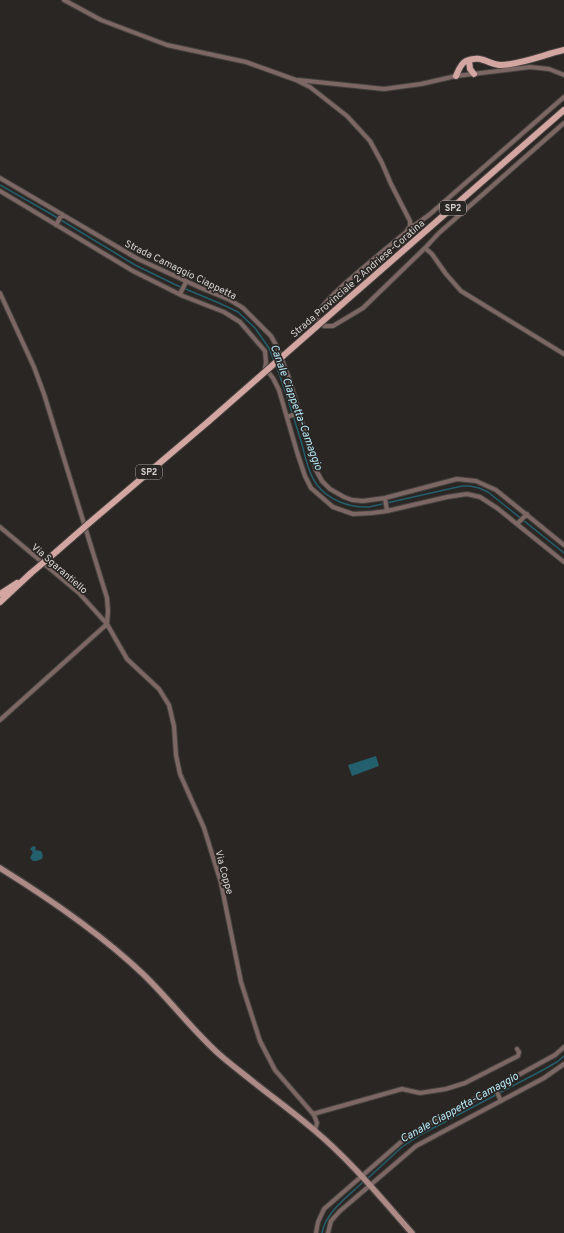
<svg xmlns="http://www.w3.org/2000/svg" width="564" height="1233" font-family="Overpass,sans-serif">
	<rect width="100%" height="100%" fill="#2a2623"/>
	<path fill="#235f6d" d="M376 756 379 766 352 776 348 765Z
		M33 846 36 847 35 850 41 851 43 855 42 859 36 861H33L30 858 33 852 30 849Z"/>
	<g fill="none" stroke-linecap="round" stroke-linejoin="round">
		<path stroke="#235f6d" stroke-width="1.5" d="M0 185 51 214 135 265 176 285 219 303 238 312 255 328 269 348 274 361
			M276 365C285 390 293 415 301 441 305 455 308 473 317 485 329 500 349 508 369 507L462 486H470L479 488 488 492 564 553
			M367 1179 402 1147 420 1135 541 1071 557 1062 564 1056
			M322 1233C326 1211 349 1196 364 1181"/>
		<defs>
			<path id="minor" d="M64 0 101 20 167 45 246 62 296 80 310 87 347 116 370 141 382 163 391 184 410 221V226L406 232C390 246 322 299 318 314 318 315 318 319 318 321L324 326H333L363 308 425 248 432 254 446 274 461 291 564 354
				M298 80 384 89 421 84 456 76 530 67 549 69 564 75
				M0 178 138 259 201 288 230 300 243 308 271 336 277 347 289 378 316 470 322 481 330 489 344 497 352 500 363 501 385 498 457 479 476 481 496 490 564 545
				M0 191 133 271 183 296 224 312 240 322 265 351 266 362 265 368 273 378 279 390 297 452 305 476 311 488 333 507 353 514 372 513 387 511 447 497 467 494 480 497 497 508 564 562
				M56 225 62 214
				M410 226 415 225 429 215 564 97
				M425 248 439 233 564 123
				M0 293 34 367 44 394 107 598 108 611 107 624
				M180 294 186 282
				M287 417 299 413
				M385 498 387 511
				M517 524 527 514
				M0 527 79 593 107 624 127 659 159 689 169 705 174 726 176 755 180 774 204 828 221 883 241 982 260 1041 275 1070 314 1115 317 1123 315 1130
				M0 720 107 624
				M495 1088 501 1101
				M313 1114 402 1089 420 1093 446 1089 465 1083 518 1056 519 1052 517 1049
				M316 1233 318 1222 324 1209 409 1135 555 1055 564 1047
				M328 1233 331 1221 340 1211 416 1146 544 1078 564 1064"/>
			<path id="secondary" d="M0 868C50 899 100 933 143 974 170 1000 192 1030 220 1055 228 1062 237 1069 246 1076 268 1094 292 1111 314 1130 350 1160 381 1198 412 1233"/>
			<path id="primary" d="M469 60 470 69 474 74
				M456 76C458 71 461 63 466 61 481 54 489 65 501 65 519 65 546 54 564 50
				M341 305 564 110
				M88 524 209 421
				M56 552 72 538
				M0 594 17 583
				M0 602 31 573"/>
		</defs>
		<use href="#minor" stroke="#45423f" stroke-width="6"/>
		<use href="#secondary" stroke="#45423f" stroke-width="8"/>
		<use href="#primary" stroke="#45423f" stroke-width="8"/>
		<use href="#minor" stroke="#7d6764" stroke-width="4"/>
		<use href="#secondary" stroke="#ae8a87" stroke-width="5.5"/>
		<use href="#primary" stroke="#d4a6a2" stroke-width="6"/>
		<defs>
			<path id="primary-bridge" d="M209 421 341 305
				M72 538 88 524
				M31 573 56 552"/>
		</defs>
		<use href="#primary-bridge" stroke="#45423f" stroke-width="8" stroke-linecap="butt"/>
		<use href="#primary-bridge" stroke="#d4a6a2" stroke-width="6"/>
	</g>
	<g text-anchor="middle" stroke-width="3.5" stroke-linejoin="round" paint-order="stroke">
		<g fill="#2a2623" stroke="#a29e9c" stroke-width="1">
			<rect x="440" y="201" width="26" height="14" rx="3"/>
			<rect x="136" y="465" width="26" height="14" rx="3"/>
		</g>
		<g font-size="9" font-weight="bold" fill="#d5d2d0">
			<text x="453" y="211">SP2</text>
			<text x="149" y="475">SP2</text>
		</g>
		<g font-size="10" fill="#d5d2d0" stroke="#2a2623">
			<text transform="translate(181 269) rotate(26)" y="4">Strada Camaggio Ciappetta</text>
			<text transform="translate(357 278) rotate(-41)" y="4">Strada Provinciale 2 Andriese-Coratina</text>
			<text transform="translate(60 568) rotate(41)" y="4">Via Sgarantiello</text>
			<text transform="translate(225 872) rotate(75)" y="4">Via Coppe</text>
		</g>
		<g font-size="11" font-style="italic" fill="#b6eaf9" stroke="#2a2623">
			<text transform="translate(297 407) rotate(70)" y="4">Canale Ciappetta-Camaggio</text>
			<text transform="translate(459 1107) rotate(-29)" y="4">Canale Ciappetta-Camaggio</text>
		</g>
	</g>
</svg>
